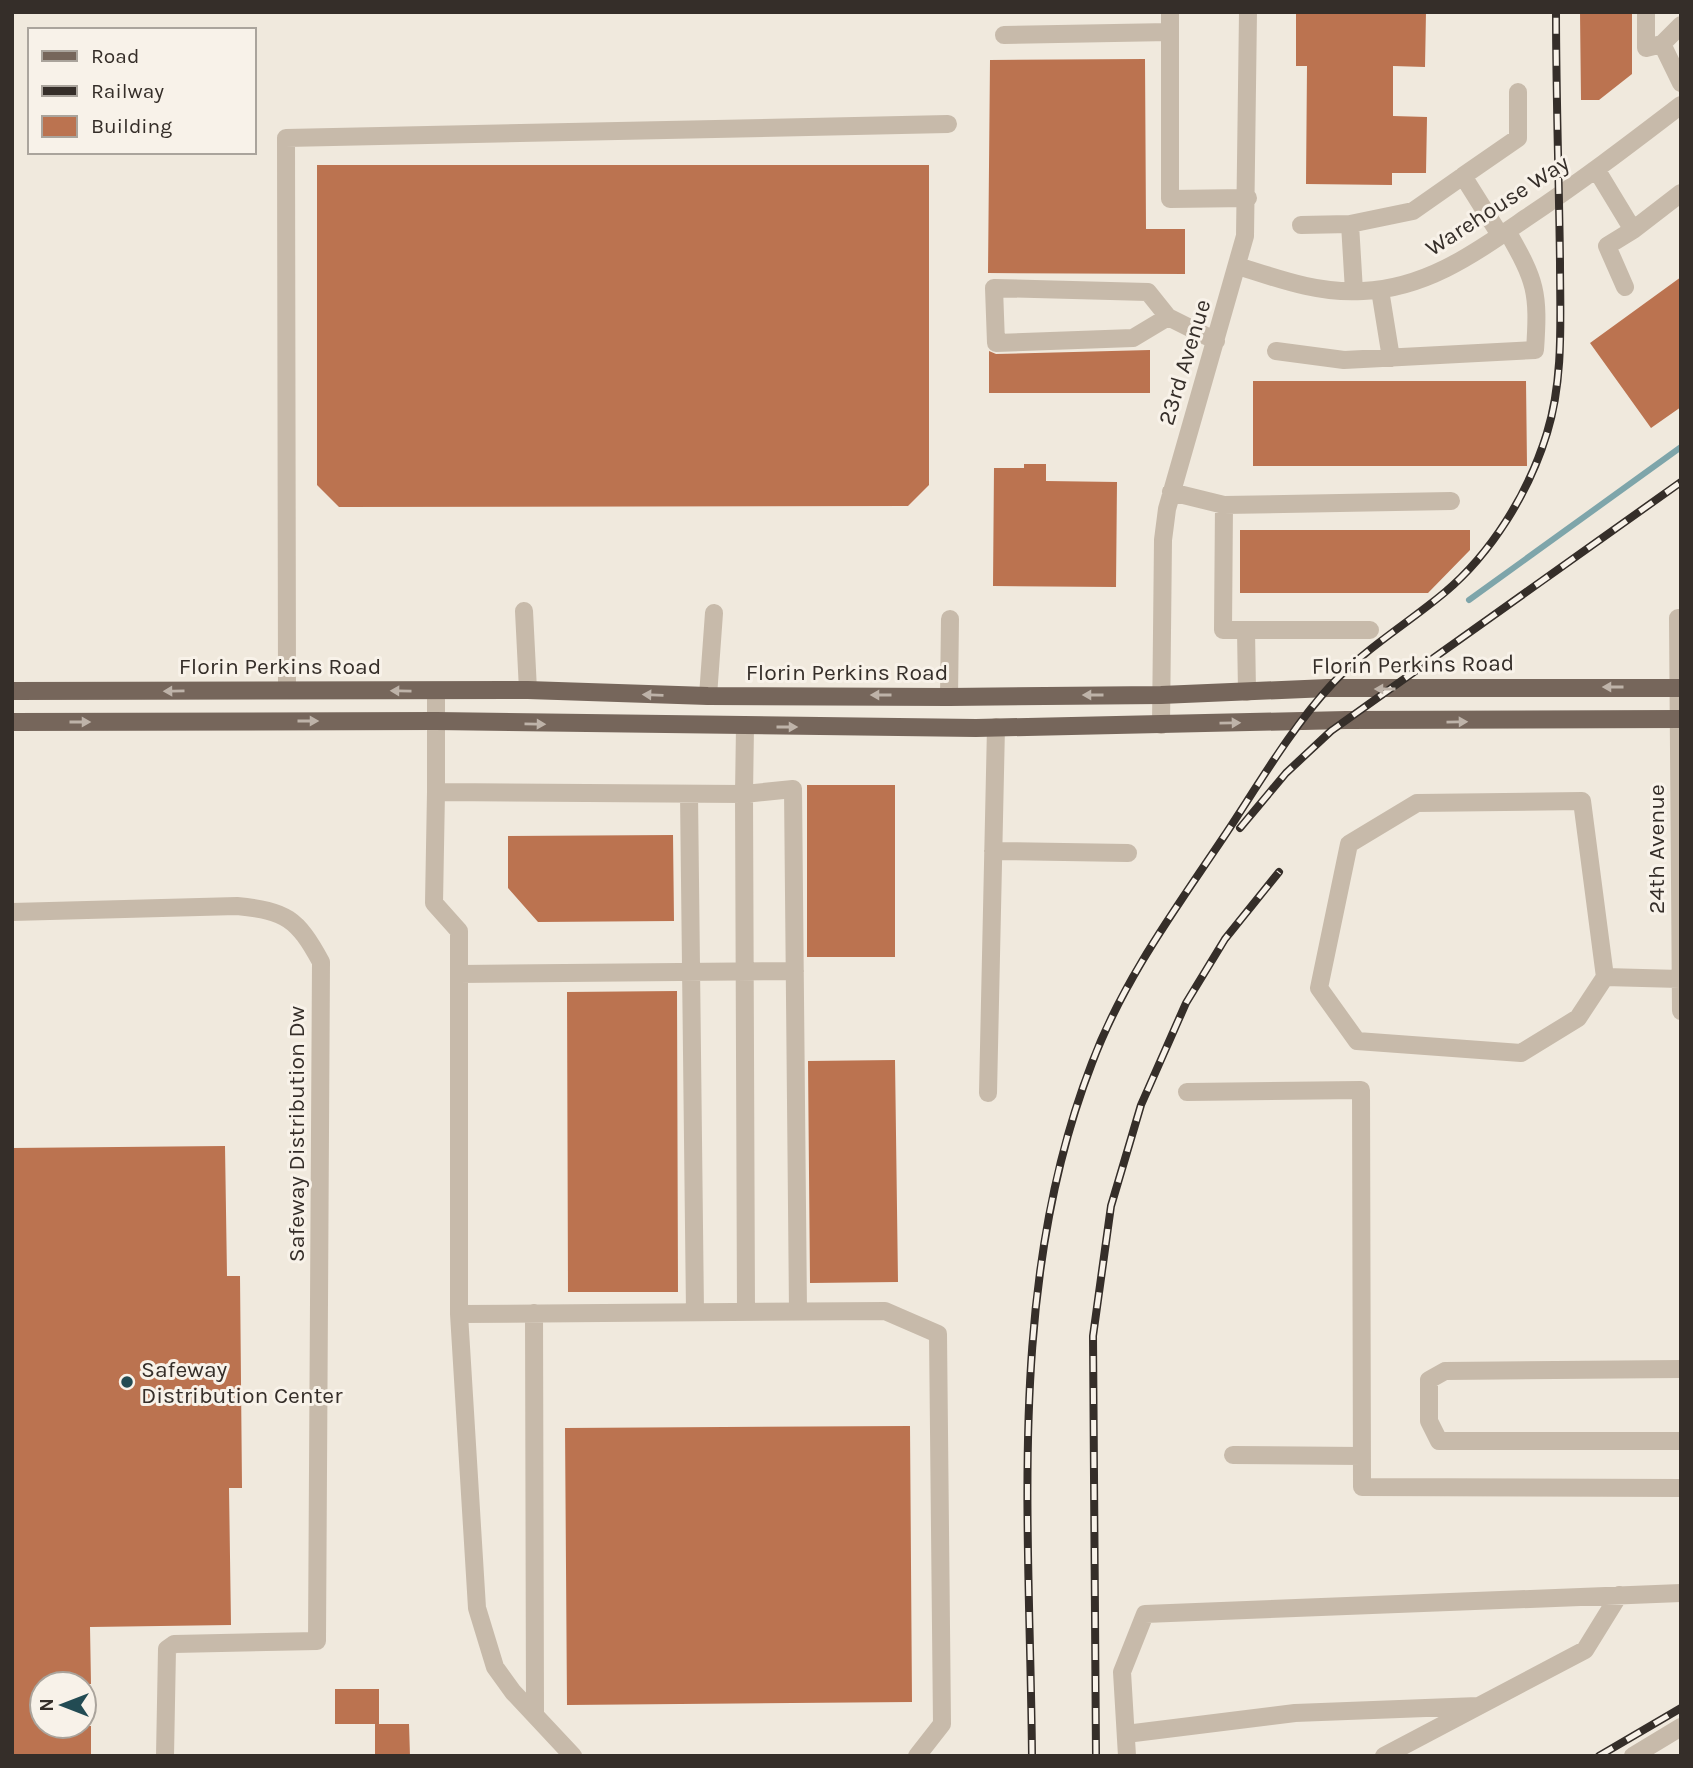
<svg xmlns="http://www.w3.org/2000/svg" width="1693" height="1768" font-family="Karla,sans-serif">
	<rect width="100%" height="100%" fill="#f0e9dd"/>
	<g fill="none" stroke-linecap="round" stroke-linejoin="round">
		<path stroke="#7ea5aa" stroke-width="6" d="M1469 600 1681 447"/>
	</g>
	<path fill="#bb7350" d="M1296 12H1426L1425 67 1393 66V116L1427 117 1426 173H1392V185L1306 184 1307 66H1296Z
		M1580 12H1632V74L1599 100H1581Z
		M1145 59 1146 229H1185V274L988 273 990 60Z
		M317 165H929V485L908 506 339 507 317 485Z
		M1681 277V407L1651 428 1590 343Z
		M1150 350V393H989V351L996 354Z
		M1253 381H1526L1527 466H1253Z
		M1024 464H1046V481L1117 482 1116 587 993 586 994 468H1024Z
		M1240 530H1470V550L1428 593H1240Z
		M807 785H895V957H807Z
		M673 835 674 921 538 922 508 888V836Z
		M677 991 678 1292H568L567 992Z
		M895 1060 898 1282 810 1283 808 1061Z
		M225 1146 227 1276H240L242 1488H229L231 1625 90 1627 91 1684H42V1726H91V1756H12V1148Z
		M910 1426 912 1702 567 1705 565 1428Z
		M335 1689H379V1724H335Z
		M375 1724H409L410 1756H375Z"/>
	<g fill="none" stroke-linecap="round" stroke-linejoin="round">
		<path stroke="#c7baaa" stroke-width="18" d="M1170 12V199L1248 198
			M1646 12V48L1662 44 1681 83
			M1004 35 1170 32
			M1662 44 1681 25
			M1596 169 1633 230 1607 246 1625 287
			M1350 224 1354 291
			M1301 225 1350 224 1413 211 1463 176
			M1633 230 1681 193
			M1500 235 1463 176 1518 138V92
			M1238 266C1279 279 1319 294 1363 291 1427 288 1475 253 1526 218 1579 183 1630 144 1681 105
			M1380 290 1391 358
			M1168 317 1133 338 996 343 994 288 1148 292 1168 317 1216 341
			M1276 351 1344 360 1535 350C1539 292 1536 281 1507 231
			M1171 492 1224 505 1451 501
			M1224 505 1223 630H1370
			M524 611 528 690
			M1681 618H1678L1681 1011
			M1246 630 1247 692
			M287 690 286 138 948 124
			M436 692V792
			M708 696 714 613
			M949 697 950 619
			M1161 725 1163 540 1167 509 1245 236 1248 12
			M689 794 695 1312
			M993 851 1128 853
			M12 912 237 906C286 911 297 918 321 962L317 1641 174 1644 167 1649 165 1756
			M459 974 795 971
			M1605 977 1582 801 1417 803 1349 844 1319 988 1357 1041 1521 1053 1578 1018 1605 977 1680 979
			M1187 1092 1361 1090 1362 1487 1681 1488
			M988 1093 996 727
			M746 1312 744 794 793 789 798 1311
			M534 1313 535 1712
			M459 1314 885 1311 938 1334 942 1724 917 1756
			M1681 1369 1445 1371 1429 1380V1421L1439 1441H1681
			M1233 1455 1362 1456
			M1126 1734 1295 1713 1478 1706
			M573 1756 513 1692 495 1667 477 1608 459 1314V931L434 903 436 792 744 794 745 727
			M1127 1756 1122 1672 1145 1614 1681 1593
			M1384 1756 1585 1650 1619 1595
			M1633 1756 1681 1727"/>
		<path stroke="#76665b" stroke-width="18" d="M12 691 528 690 708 696 949 697 1161 695 1328 688H1681
			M12 722 436 721 976 728 1346 720 1681 719"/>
		<defs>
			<path id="rail" d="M1240 828 1286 773 1331 731 1681 482
				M1032 1756C1030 1524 1006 1284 1092 1063 1124 978 1177 907 1227 832 1260 782 1292 727 1333 683 1365 649 1408 623 1444 593 1492 553 1529 492 1547 433 1564 378 1560 318 1560 262 1559 179 1556 95 1556 12
				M1096 1756 1093 1336 1111 1206 1141 1105 1186 1003 1225 939 1279 872
				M1599 1756 1681 1708"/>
		</defs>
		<use href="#rail" stroke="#352e29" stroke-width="8"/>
		<use href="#rail" stroke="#f8f2e9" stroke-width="5" stroke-dasharray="16" stroke-linecap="butt"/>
	</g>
	<defs><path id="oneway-solid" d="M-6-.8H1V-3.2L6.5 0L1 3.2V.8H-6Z" transform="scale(1.75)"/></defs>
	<g fill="#beb3a9">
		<use href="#oneway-solid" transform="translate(1613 687) rotate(-180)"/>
		<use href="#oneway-solid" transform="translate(1385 689) rotate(180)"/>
		<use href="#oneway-solid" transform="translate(174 691) rotate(179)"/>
		<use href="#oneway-solid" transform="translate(401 691) rotate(-179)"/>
		<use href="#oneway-solid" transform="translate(653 695) rotate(-178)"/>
		<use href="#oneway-solid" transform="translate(881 695) rotate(180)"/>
		<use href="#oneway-solid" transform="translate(1093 695) rotate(180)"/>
		<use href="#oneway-solid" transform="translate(308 721)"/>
		<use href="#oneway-solid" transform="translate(80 722)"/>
		<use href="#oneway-solid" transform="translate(1457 722) rotate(-1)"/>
		<use href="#oneway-solid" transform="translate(1230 723) rotate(-1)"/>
		<use href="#oneway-solid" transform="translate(535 724) rotate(1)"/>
		<use href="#oneway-solid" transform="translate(787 727)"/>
	</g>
	<circle fill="#224b53" stroke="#f8f2e9" stroke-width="2.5" cx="127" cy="1382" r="7"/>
	<g text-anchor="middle" stroke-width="6" stroke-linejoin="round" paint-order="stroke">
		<g font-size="23" fill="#352e29" stroke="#f8f2e9">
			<text transform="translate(1497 205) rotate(-33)" y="8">Warehouse Way</text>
			<text transform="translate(1184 362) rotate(-73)" y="8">23rd Avenue</text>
			<text transform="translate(1413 664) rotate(-1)" y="8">Florin Perkins Road</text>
			<text x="280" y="674">Florin Perkins Road</text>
			<text x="847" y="680">Florin Perkins Road</text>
			<text transform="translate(1656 849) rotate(-90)" y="8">24th Avenue</text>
			<text transform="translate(296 1134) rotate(-90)" y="8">Safeway Distribution Dw</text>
		</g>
		<g font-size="23" fill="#352e29" stroke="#f8f2e9" text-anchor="start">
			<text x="141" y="1377">Safeway<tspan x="141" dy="26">Distribution Center</tspan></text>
		</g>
	</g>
	<rect width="1693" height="1768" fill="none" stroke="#352e29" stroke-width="28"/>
	<rect x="28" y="28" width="228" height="126" fill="#f8f2e9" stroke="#aaa49c" stroke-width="2"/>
	<rect x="42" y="51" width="35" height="10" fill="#76665b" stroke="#aaa49c" stroke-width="2"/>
	<text x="91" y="63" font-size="21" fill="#352e29">Road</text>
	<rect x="42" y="86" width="35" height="10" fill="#352e29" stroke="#aaa49c" stroke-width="2"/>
	<text x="91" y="98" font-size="21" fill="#352e29">Railway</text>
	<rect x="42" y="116" width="35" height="21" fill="#bb7350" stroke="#aaa49c" stroke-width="2"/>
	<text x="91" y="133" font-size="21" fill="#352e29">Building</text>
	<g transform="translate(63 1705) rotate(270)"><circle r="33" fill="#f8f2e9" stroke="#aaa49c" stroke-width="2"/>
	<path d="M0-5L12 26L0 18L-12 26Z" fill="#224b53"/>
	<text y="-10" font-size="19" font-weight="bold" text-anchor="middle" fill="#352e29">N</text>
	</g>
</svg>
